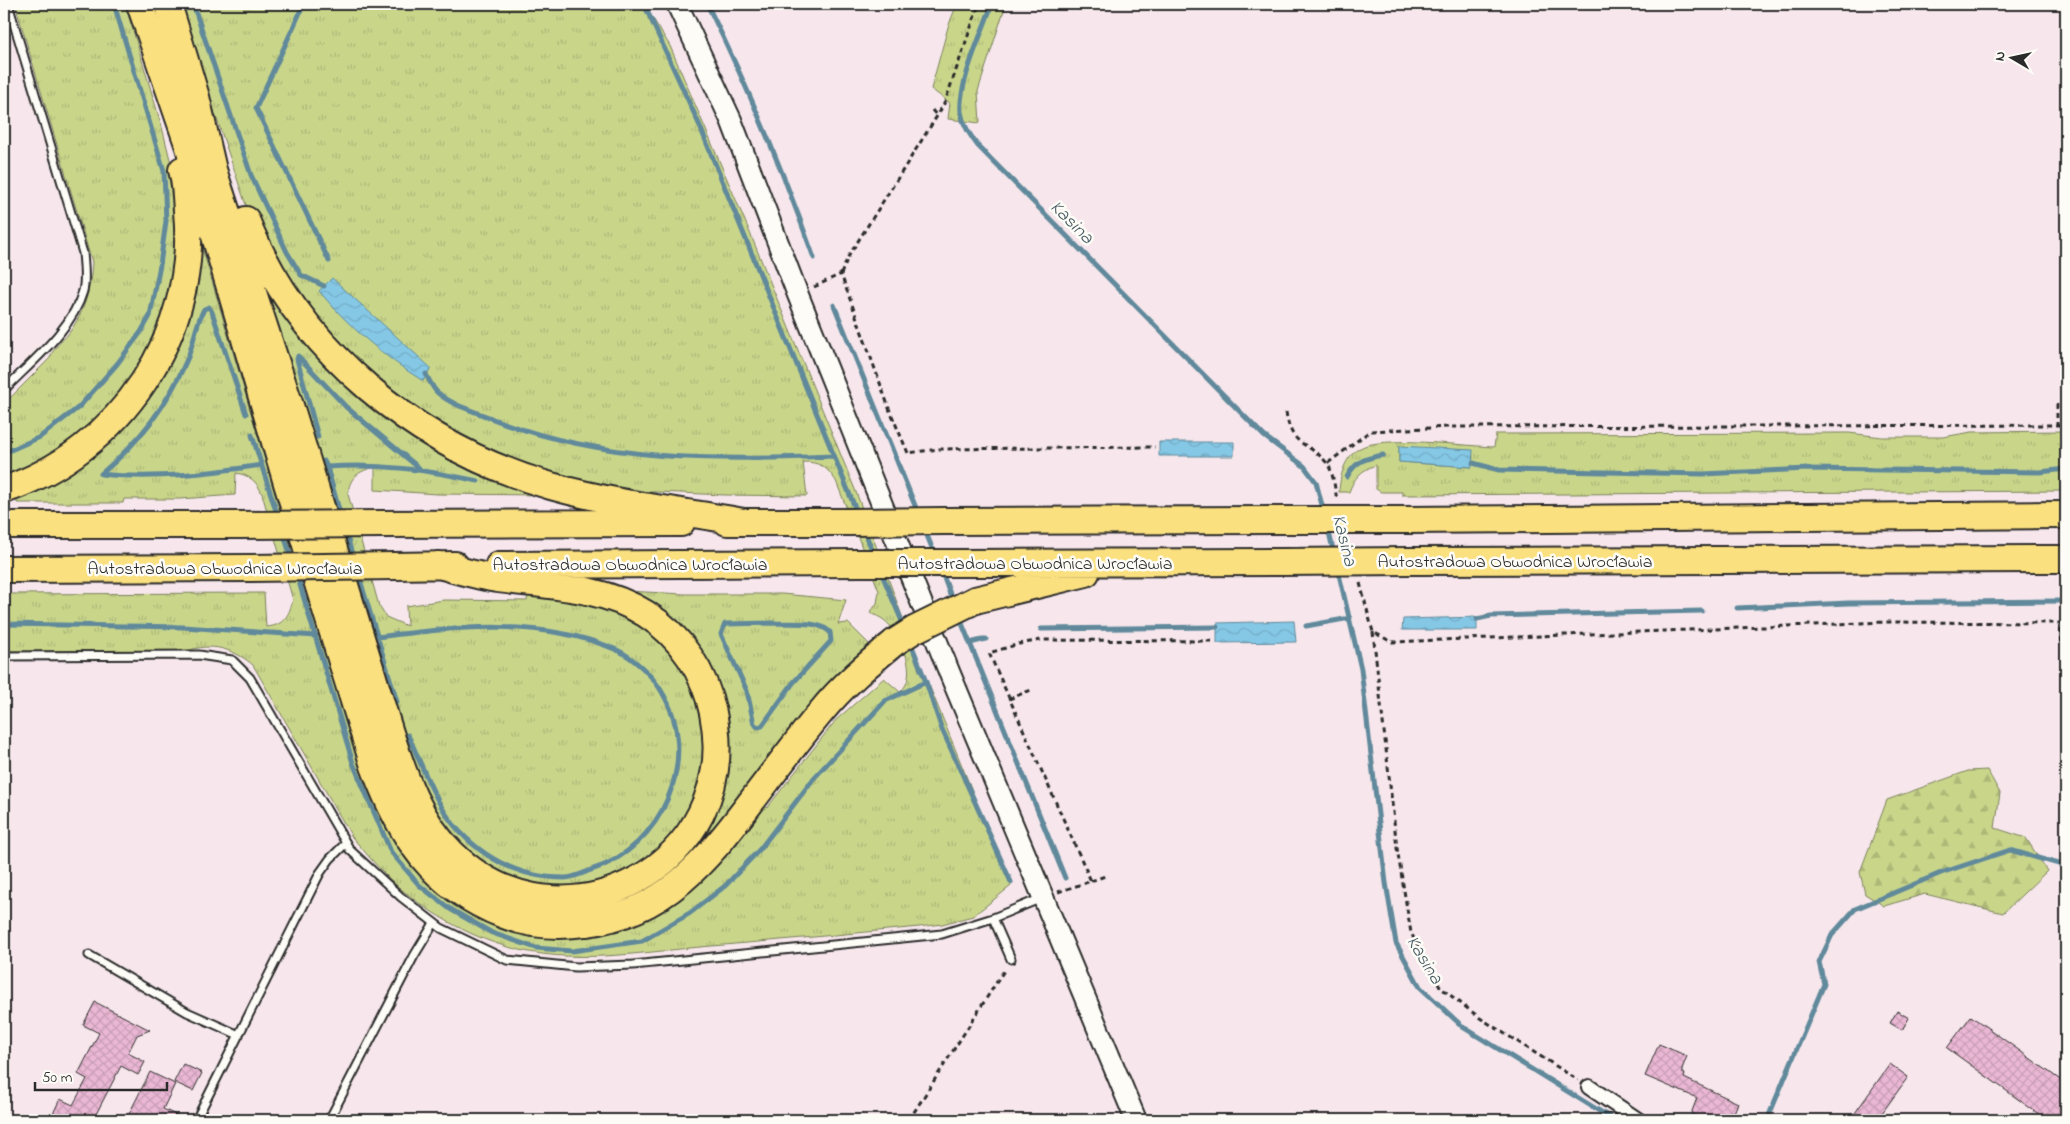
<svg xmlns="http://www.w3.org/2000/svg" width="2070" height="1124" font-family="'Indie Flower',sans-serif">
	<defs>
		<pattern id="grass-tufts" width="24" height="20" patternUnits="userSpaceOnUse" patternTransform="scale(1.25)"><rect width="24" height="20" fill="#c9d68a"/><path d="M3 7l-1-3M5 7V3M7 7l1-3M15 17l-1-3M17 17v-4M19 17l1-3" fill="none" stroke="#adb877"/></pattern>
		<pattern id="forest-firs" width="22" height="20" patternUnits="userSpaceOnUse" patternTransform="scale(1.25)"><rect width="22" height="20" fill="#c9d68a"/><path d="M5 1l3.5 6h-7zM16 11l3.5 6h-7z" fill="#adb877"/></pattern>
		<pattern id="water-waves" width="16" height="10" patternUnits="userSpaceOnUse" patternTransform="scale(1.25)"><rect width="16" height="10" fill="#85c8e6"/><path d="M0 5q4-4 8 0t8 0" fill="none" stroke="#73acc5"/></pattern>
		<pattern id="building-cross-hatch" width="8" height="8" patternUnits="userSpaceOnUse" patternTransform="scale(1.25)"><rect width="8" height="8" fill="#eab7d4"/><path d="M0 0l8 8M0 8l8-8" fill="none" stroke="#c99eb6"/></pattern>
	</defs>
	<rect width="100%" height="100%" fill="#f7e7ec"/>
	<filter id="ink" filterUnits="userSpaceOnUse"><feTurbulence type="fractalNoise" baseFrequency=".02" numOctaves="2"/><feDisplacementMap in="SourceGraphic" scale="10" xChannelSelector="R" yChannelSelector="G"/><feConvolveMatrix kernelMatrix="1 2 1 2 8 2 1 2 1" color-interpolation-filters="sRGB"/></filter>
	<g filter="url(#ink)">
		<path fill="url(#grass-tufts)" stroke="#7a805a" fill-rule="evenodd" d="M15 4H125L162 127 173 172 176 260 161 326 120 397 53 457 4 480V404L50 358C54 346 62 342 69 333 85 311 91 288 92 262Z
			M150 4H156C196 132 234 262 276 390 296 451 318 512 337 574 341 588 343 603 347 618 357 656 370 694 382 732 392 767 404 805 425 835 443 861 470 884 500 896 535 910 573 912 610 901 695 875 748 778 719 692 703 646 669 612 626 591L684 594H782L846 600 838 624 848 623 871 646C838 674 811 704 785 738 739 800 697 875 622 904 545 933 467 905 419 841 393 807 380 766 367 727 351 677 339 627 324 577 309 525 290 474 274 422 232 283 193 143 150 4Z
			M178 4H644L670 46 748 228 856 492 914 648 1011 886 973 916 942 924 919 927C846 934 773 941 700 947 636 953 571 965 508 947 467 936 424 910 393 882 378 868 365 852 352 837L253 665C234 649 211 642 187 651H4V594L264 593 266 627C284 626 289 615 293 600L262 494C257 481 249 475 236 473L235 495 180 499H124L123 503H17V498L120 426 199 237 306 599H312L329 665 365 780 384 824 410 865 449 902 496 926 603 933 761 803 767 808 836 720 884 678 900 692C920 676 901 633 884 620 880 617 875 615 870 613L877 603 879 591 836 481C827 467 820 462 803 462L807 496 725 495 635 491 546 473 470 443 378 384 314 318 248 211Z
			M957 4H1006L978 91 980 123 948 119 950 103 931 89 948 27Z
			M258 268 310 338 543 495 437 494 375 490V467C359 471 349 477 348 494L379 606 386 617 407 626 406 606 444 600 527 601 528 593C550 595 572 601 594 606 602 608 612 609 620 612 656 628 687 663 699 700 702 710 701 723 702 734 702 744 705 757 704 768 702 780 696 800 690 811 638 898 521 914 453 835 428 806 416 769 402 734Z
			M2066 431V491L1402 495V492H1381L1376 489V465C1361 470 1354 478 1349 492H1339C1340 476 1344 457 1360 448 1383 435 1465 446 1494 447L1496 434 1849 433 1882 437H1943L1972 432ZM1399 446 1472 467 1399 462Z"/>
		<path fill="url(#forest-firs)" stroke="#7a805a" d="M1987 770 2000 793 1995 828 2026 838 2047 871 2003 913 1925 894 1884 906 1865 894 1860 872 1887 800 1968 771Z"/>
		<path fill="url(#water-waves)" stroke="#61899b" d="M332 278 431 368 423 381C383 356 349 327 319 291Z
			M1159 442H1234V456H1159Z
			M1399 446 1473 450 1472 467 1399 462Z
			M1477 617V630H1402L1403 619Z
			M1294 621 1296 642 1217 643V623Z"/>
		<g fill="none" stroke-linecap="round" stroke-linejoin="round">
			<path stroke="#61899b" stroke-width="5" d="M193 4 251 175 287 252 301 275 324 286
				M304 4 256 108 329 261
				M644 4 699 124 858 515
				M707 4C748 87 783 171 814 258
				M992 4C983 31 958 84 961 112 963 125 970 135 978 146L1264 436 1304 466 1316 482 1324 513
				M834 305 918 513
				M426 374C429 380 433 389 438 393 453 406 475 411 493 419 603 462 718 461 834 456
				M246 414 212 312 209 307 204 309C196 324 194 341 188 357 168 405 140 441 101 474 154 480 209 473 262 465
				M252 435 278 517
				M318 437 297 359 298 356 346 407 419 468
				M4 453 40 437 79 407 117 364 141 332 150 316 160 265 166 221 164 171 114 4
				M324 461 327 467C379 463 427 470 478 481
				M1473 463 1499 470 1703 474 1807 469 2040 472 2066 469
				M327 467 341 517
				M1347 477C1355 461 1366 458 1383 455
				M924 528 935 555
				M1328 528 1334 554
				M864 530 874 555
				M283 532 292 560
				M346 533 353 558
				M941 570 953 602
				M1338 570 1361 669 1386 883 1396 943 1420 987 1463 1027 1614 1120
				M881 572 904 626
				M358 573 397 702
				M297 575 353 763 391 852 419 885 450 909 492 933 536 948 572 951 642 941 690 913 725 886 760 849 814 778 885 701 926 682
				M1737 608 1848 603 2066 601
				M959 616 1065 878
				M1477 619 1491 616 1702 611
				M775 623C791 624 817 620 830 632L831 641 793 683 762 726 758 727 754 724 747 691 721 634 725 624Z
				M4 624 183 627 316 636
				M1306 626 1350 618
				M1041 629 1217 627
				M376 637C456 627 541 617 617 650 634 658 653 676 662 692 702 758 662 848 591 870 583 873 573 878 565 878 524 878 488 861 460 832 435 805 423 767 408 735
				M910 641 926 682 941 727 1011 882
				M970 643 986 639
				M1767 1120 1824 984 1819 962 1832 935 1855 909 1941 873 2010 850 2066 866"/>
		</g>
		<path fill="url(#building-cross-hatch)" stroke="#2b2b2b" d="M95 1002 150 1030 137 1035 128 1053 145 1062 138 1075 121 1066 95 1116 104 1120H50L60 1099 73 1105 87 1079 78 1074 99 1033 83 1025Z
			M1897 1011 1909 1018 1902 1030 1890 1023Z
			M1971 1016 2066 1084V1120H2047L1947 1048Z
			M1659 1044 1687 1056 1682 1069V1073L1685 1074 1684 1078 1738 1103 1731 1120H1705L1691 1114 1697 1098 1645 1076Z
			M183 1064 202 1073 193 1091 174 1082Z
			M1890 1064 1908 1077 1877 1120H1850Z
			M150 1072 175 1084 163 1109 186 1120H126Z"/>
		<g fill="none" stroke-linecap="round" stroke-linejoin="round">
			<defs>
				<path id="service" d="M4 390C31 362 72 330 83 291 86 279 84 266 83 253L8 4
					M4 656 199 655 232 660 250 678 350 850 401 897 441 928 507 960 576 967 633 965 942 934 993 918 1042 898
					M993 918 1011 959
					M89 955 187 1012 239 1035
					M196 1120 320 873 330 859 346 843
					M329 1120 414 956 434 923"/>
				<path id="minor" d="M1589 1087 1638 1120"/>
				<path id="secondary" d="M677 4 731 120 798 295 950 674 1136 1120"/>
				<path id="motorway" d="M140 4 189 147 287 483 374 766C400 836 432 887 504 915 530 925 558 927 586 923 664 914 707 860 751 802 774 772 797 741 821 712 843 685 868 664 895 642
					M168 4 196 97 213 170 293 415 390 733C404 776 419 821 452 853 562 962 744 864 713 713 705 673 681 636 646 614 602 586 549 586 498 579 478 576 458 570 438 565
					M246 220C298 350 418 448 551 486 614 504 680 511 744 522
					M4 490C120 451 199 334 187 211 186 198 186 183 182 170
					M1406 520 2066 515
					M944 521 1278 520
					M727 522H849
					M381 524 681 523
					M4 525H240
					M1409 561 2066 559
					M959 563 1281 562
					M499 565 863 563
					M395 566 455 565
					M4 569 252 568
					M975 600 1086 573"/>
			</defs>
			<use href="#service" stroke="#2b2b2b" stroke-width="11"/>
			<use href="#minor" stroke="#2b2b2b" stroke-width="18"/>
			<use href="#secondary" stroke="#2b2b2b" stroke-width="24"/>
			<use href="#motorway" stroke="#2b2b2b" stroke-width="30"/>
			<path stroke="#2b2b2b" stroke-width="3" stroke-dasharray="5 4" stroke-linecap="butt" d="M932 110 937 116
				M841 274 848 257 937 116 945 102 979 4
				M814 287 841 274 890 411 908 453 939 449 1155 447
				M2057 404V425
				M1286 412C1291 448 1307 440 1326 462 1333 469 1335 490 1337 500
				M1328 463 1370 431 1447 427 2066 425
				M1360 583 1373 632 1392 642 1886 622 2066 623
				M1373 632 1397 848 1411 933 1441 988 1480 1018 1578 1080
				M2061 642V623
				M1009 699 1031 690
				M1091 881 1108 875
				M1058 892 1091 881 989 653 1019 644 1041 640 1211 641
				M909 1120 1005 969"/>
			<use href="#service" stroke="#fdfcf7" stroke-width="7"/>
			<use href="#minor" stroke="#fdfcf7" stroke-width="14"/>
			<use href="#secondary" stroke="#fdfcf7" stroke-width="20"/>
			<use href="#motorway" stroke="#fbe080" stroke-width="26"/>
			<defs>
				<path id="motorway-bridge" d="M1278 520H1406
					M849 522 944 521
					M240 525 381 524
					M1281 562 1409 561
					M863 563H959
					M252 568 395 566
					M895 642 914 630 975 600"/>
			</defs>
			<use href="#motorway-bridge" stroke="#2b2b2b" stroke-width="30" stroke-linecap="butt"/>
			<use href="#motorway-bridge" stroke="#fbe080" stroke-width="26"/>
		</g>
	</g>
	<g text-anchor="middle" stroke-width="5" stroke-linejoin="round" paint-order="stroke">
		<g font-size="18" fill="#2b2b2b" stroke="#fdfcf7">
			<text x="1515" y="567">Autostradowa Obwodnica Wrocławia</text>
			<text x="1035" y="569">Autostradowa Obwodnica Wrocławia</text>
			<text x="630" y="570">Autostradowa Obwodnica Wrocławia</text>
			<text x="225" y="574">Autostradowa Obwodnica Wrocławia</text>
		</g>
		<g font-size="19" font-style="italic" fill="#465a63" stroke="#fdfcf7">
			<text transform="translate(1073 221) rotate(45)" y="7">Kasina</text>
			<text transform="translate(1346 540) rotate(76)" y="7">Kasina</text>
			<text transform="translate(1426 959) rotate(59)" y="7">Kasina</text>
		</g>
	</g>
	<rect width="2070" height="1124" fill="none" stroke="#fdfcf7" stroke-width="20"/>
	<rect x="10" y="10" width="2050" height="1104" fill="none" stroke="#2b2b2b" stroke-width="2" filter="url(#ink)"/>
	<g transform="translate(2012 58) rotate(279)" stroke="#fdfcf7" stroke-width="4" paint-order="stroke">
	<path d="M0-4L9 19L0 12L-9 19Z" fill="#2b2b2b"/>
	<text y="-8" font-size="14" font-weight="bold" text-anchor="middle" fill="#2b2b2b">N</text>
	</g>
	<path d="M35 1082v8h132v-8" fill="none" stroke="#2b2b2b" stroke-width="2.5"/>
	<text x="42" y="1082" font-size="15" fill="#2b2b2b" stroke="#fdfcf7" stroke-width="4" paint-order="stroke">50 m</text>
</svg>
